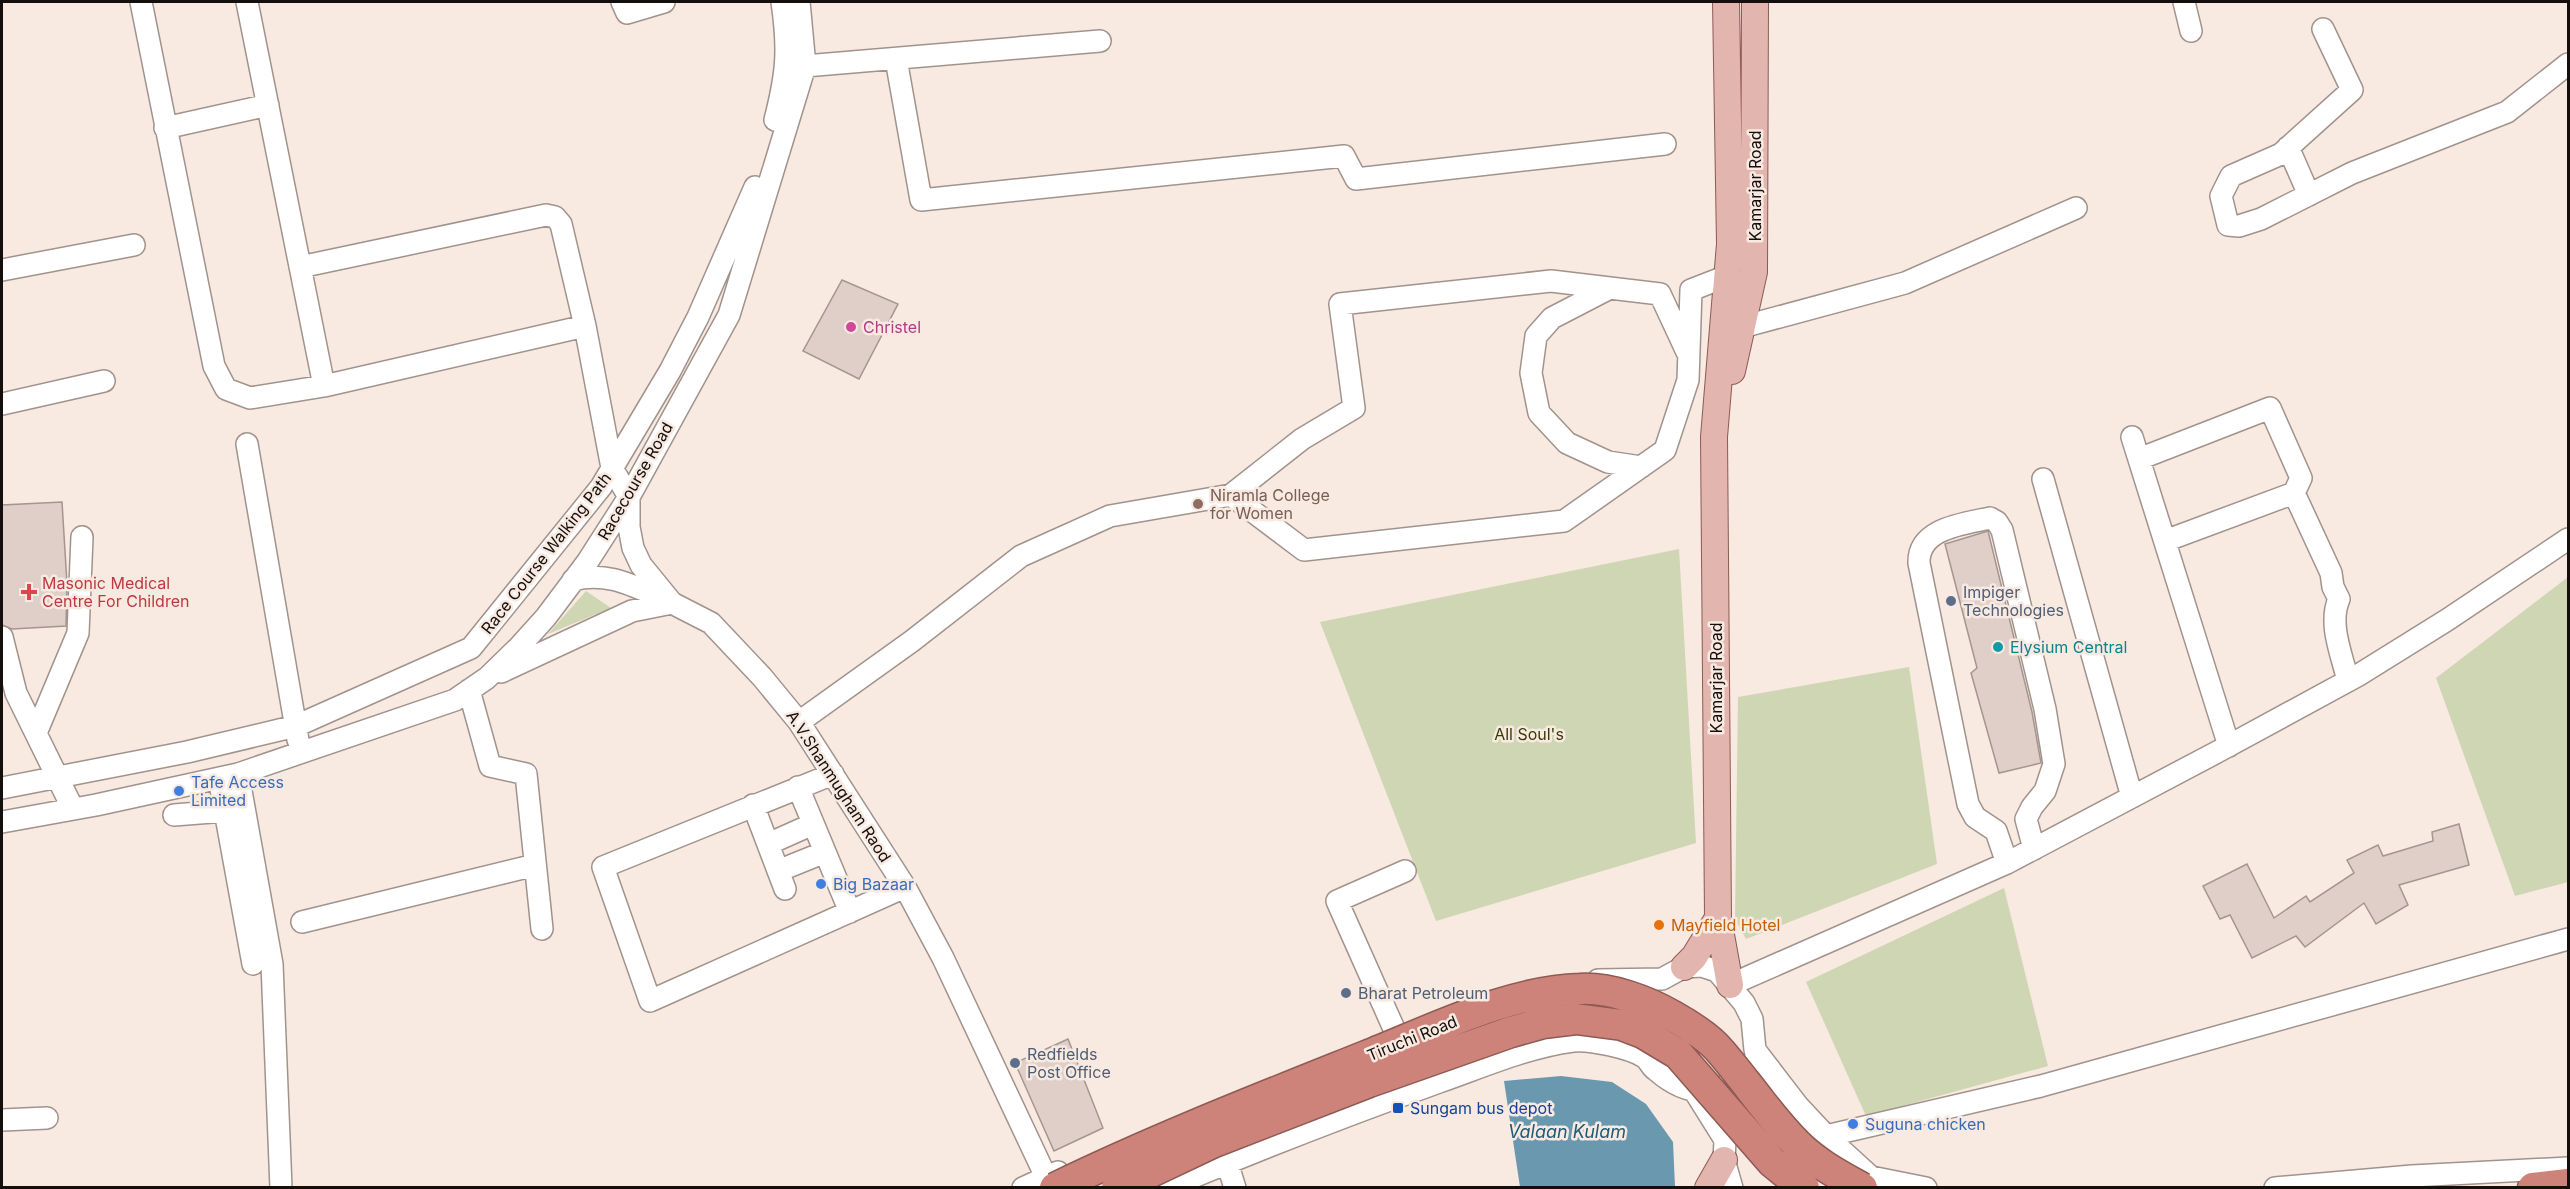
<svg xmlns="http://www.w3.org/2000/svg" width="2570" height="1189" font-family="Inter,sans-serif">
	<rect width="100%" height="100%" fill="#f8e9e1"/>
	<path fill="#cfd6b4" d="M1679 549 1696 843 1436 921 1320 622Z
		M2568 577V882L2515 896 2436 678Z
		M586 591 611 608 548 634Z
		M1909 667 1937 864 1746 939 1735 919 1738 697Z
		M2004 888 2048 1066 1866 1116 1806 982Z"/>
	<path fill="#6998af" d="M1561 1076 1612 1082 1646 1104 1673 1142 1675 1187H1520L1504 1081Z"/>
	<path fill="#dfcfc8" stroke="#a4958e" stroke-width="1.5" d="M842 280 898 304 859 379 803 351Z
		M62 502 67 584 66 626 12 629 2 625V505Z
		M1988 531 2032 712 2041 763 1999 773 1971 673 1977 668 1945 544Z
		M2459 824 2469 865 2399 885 2408 905 2376 924 2364 903 2305 947 2296 936 2252 958 2230 915 2220 919 2203 886 2247 864 2274 918 2306 896 2310 902 2354 873 2347 860 2378 845 2383 856 2433 841 2432 832Z
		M1068 1039 1103 1128 1054 1151 1015 1063Z"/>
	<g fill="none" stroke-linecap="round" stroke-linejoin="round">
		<defs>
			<path id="minor" d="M141 2 214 366 226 389 250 398 324 386 585 326
				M247 2 324 386
				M622 2 627 13 664 2
				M2184 2 2191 31
				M2323 29 2352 90 2281 154 2231 176 2221 196 2228 225 2239 226 2261 219 2352 173 2507 112 2568 64
				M896 59 921 200 1344 156 1356 179 1665 144
				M805 66 1100 41
				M775 120C787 73 789 50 782 2
				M165 128 268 105
				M2288 147 2309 195
				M300 267 546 215 555 217 561 224 585 326 612 468 629 497V527L633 548 641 565 672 603 711 623 762 677 799 722 905 887 943 958 1046 1177
				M2 270 134 245
				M1610 288 1552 318 1536 336 1531 373 1539 413 1567 443 1608 462 1641 467
				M1742 327 1905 283 2076 208
				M2 404 104 381
				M2132 437 2229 746
				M247 444 298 740
				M2139 459 2270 408 2301 478 2294 493 2165 541
				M2043 479 2132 797
				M2294 493 2331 573 2333 587 2339 599C2328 624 2342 655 2348 681
				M1231 495 1302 439 1354 408 1340 304 1551 281 1660 294 1687 352
				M573 580C608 570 637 588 669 601
				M2 637 16 693 73 809
				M501 672 632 611 672 603
				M469 690 490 766 526 774 542 929
				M799 722 912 641 1021 556 1110 516 1231 495 1304 550 1564 521 1665 450 1688 380 1691 290 1727 276
				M36 733 78 633 82 537
				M238 774 272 964 281 1188
				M833 774 603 867 650 1001 905 887
				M219 778 253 964
				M798 787 850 912
				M2 788 187 752 296 726 471 648 601 487 670 371 698 317 755 187
				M753 805 785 889
				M174 815 225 811
				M2 822 96 805 238 774 455 700 487 678 519 647 546 617 588 561 629 497 729 315 805 66 799 2
				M768 844 813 824
				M2007 863 1996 831 1975 817 1968 804 1919 563C1918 528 1963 524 1990 518L1997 522 2002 530 2045 709 2054 764 2045 791 2032 807 2026 819 2034 849
				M778 871 825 852
				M302 922 535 865
				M1598 980 1662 979 1684 967 1702 966 1717 971 1744 1003 1752 1019 1755 1050 1798 1106 1826 1136 1871 1177 1926 1188
				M1730 985 2007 863 2219 751 2357 676 2447 620 2568 539
				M1395 1031 1337 901 1405 871
				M1695 1092 1725 1140
				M2 1120 47 1118
				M1826 1136 2041 1086 2568 939
				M1227 1162 1235 1188
				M1023 1188 1058 1172
				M1167 1188C1257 1150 1347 1115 1439 1082 1482 1067 1527 1047 1573 1041 1589 1039 1630 1048 1644 1057 1649 1060 1651 1067 1656 1070 1688 1098 1723 1100 1749 1065
				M1732 1188 1724 1160 1725 1140 1743 1113 1776 1101
				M2275 1188 2412 1176 2568 1168"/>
			<path id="major" d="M1732 371 1754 272 1755 2
				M1718 918 1714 437 1730 244 1726 2
				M1684 967 1694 957 1718 918 1730 985
				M1708 1188 1724 1160"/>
			<path id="highway" d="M2533 1188 2568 1184"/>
		</defs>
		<use href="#minor" stroke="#a1938c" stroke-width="24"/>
		<use href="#major" stroke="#8d5a54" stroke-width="28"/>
		<use href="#highway" stroke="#8d5a54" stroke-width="33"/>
		<use href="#minor" stroke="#fff" stroke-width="21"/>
		<use href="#major" stroke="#e2b5af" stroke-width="26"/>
		<use href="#highway" stroke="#ce837a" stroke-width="30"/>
		<defs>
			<path id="highway-bridge" d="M1055 1188C1156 1139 1261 1098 1366 1056 1432 1030 1508 991 1580 989 1610 987 1647 1001 1673 1016 1689 1025 1709 1037 1721 1052 1747 1082 1769 1116 1797 1144 1816 1163 1839 1175 1862 1188
				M1117 1188 1214 1142 1369 1082 1511 1032 1543 1023 1576 1019 1622 1025 1643 1033 1678 1054 1772 1162 1804 1188"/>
		</defs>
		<use href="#highway-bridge" stroke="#8d5a54" stroke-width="33" stroke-linecap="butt"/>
		<use href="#highway-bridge" stroke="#ce837a" stroke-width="30"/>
	</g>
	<circle fill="#d1479c" stroke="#f8e9e1" stroke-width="2" cx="851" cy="327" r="6"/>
	<circle fill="#8d6e63" stroke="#f8e9e1" stroke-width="2" cx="1198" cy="504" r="6"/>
	<path fill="#e0444e" stroke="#f8e9e1" stroke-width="2" d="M26 583h6v6h6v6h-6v6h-6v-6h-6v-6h6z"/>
	<g fill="#5c6f8a" stroke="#f8e9e1" stroke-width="2">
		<circle cx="1951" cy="601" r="6"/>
		<circle cx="1346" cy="993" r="6"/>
		<circle cx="1015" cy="1063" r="6"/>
	</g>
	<circle fill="#0f9aa8" stroke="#f8e9e1" stroke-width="2" cx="1998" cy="647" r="6"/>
	<g fill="#3f7fe0" stroke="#f8e9e1" stroke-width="2">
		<circle cx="179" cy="791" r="6"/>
		<circle cx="821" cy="884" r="6"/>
		<circle cx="1853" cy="1124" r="6"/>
	</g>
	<circle fill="#e8710a" stroke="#f8e9e1" stroke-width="2" cx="1659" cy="925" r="6"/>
	<rect fill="#1a4fb4" stroke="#f8e9e1" stroke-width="2" x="1392" y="1102" width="12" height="12" rx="3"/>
	<g text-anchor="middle" stroke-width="5" stroke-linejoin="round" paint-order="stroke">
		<g font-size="16" fill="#140f0c" stroke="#f8e9e1">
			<text transform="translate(1755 186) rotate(-90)" y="6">Kamarjar Road</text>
			<text transform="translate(635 481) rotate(-60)" y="6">Racecourse Road</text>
			<text transform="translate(546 553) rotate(-52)" y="6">Race Course Walking Path</text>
			<text transform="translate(1716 678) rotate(-90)" y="6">Kamarjar Road</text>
			<text transform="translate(839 786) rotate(57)" y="6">A.V.Shanmugham Raod</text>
			<text transform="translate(1412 1038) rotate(-22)" y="6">Tiruchi Road</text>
		</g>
		<g font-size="16" fill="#b23c85" stroke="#f8e9e1" text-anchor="start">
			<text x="863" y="333">Christel</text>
		</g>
		<g font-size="16" fill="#785e54" stroke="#f8e9e1" text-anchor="start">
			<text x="1210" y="501">Niramla College<tspan x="1210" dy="18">for Women</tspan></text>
		</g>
		<g font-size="16" fill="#be3a42" stroke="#f8e9e1" text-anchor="start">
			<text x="42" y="589">Masonic Medical<tspan x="42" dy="18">Centre For Children</tspan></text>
		</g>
		<g font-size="16" fill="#4e5e75" stroke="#f8e9e1" text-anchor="start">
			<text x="1963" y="598">Impiger<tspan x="1963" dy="18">Technologies</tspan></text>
			<text x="1358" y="999">Bharat Petroleum</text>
			<text x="1027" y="1060">Redfields<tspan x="1027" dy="18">Post Office</tspan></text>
		</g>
		<g font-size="16" fill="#0d838f" stroke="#f8e9e1" text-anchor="start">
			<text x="2010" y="653">Elysium Central</text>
		</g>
		<g font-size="16" fill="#363c06" stroke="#f8e9e1">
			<text x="1529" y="740">All Soul's</text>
		</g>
		<g font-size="16" fill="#366cbe" stroke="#f8e9e1" text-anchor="start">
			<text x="191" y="788">Tafe Access<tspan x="191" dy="18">Limited</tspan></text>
			<text x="833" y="890">Big Bazaar</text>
			<text x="1865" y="1130">Suguna chicken</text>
		</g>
		<g font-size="16" fill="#c56008" stroke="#f8e9e1" text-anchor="start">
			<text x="1671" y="931">Mayfield Hotel</text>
		</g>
		<g font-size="16" fill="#164399" stroke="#f8e9e1" text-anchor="start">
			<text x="1410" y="1114">Sungam bus depot</text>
		</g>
		<g font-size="18" font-style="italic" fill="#205c75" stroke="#f8e9e1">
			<text x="1567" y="1138">Valaan Kulam</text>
		</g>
	</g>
	<rect width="2570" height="1189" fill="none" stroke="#140f0c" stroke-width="6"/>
</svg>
